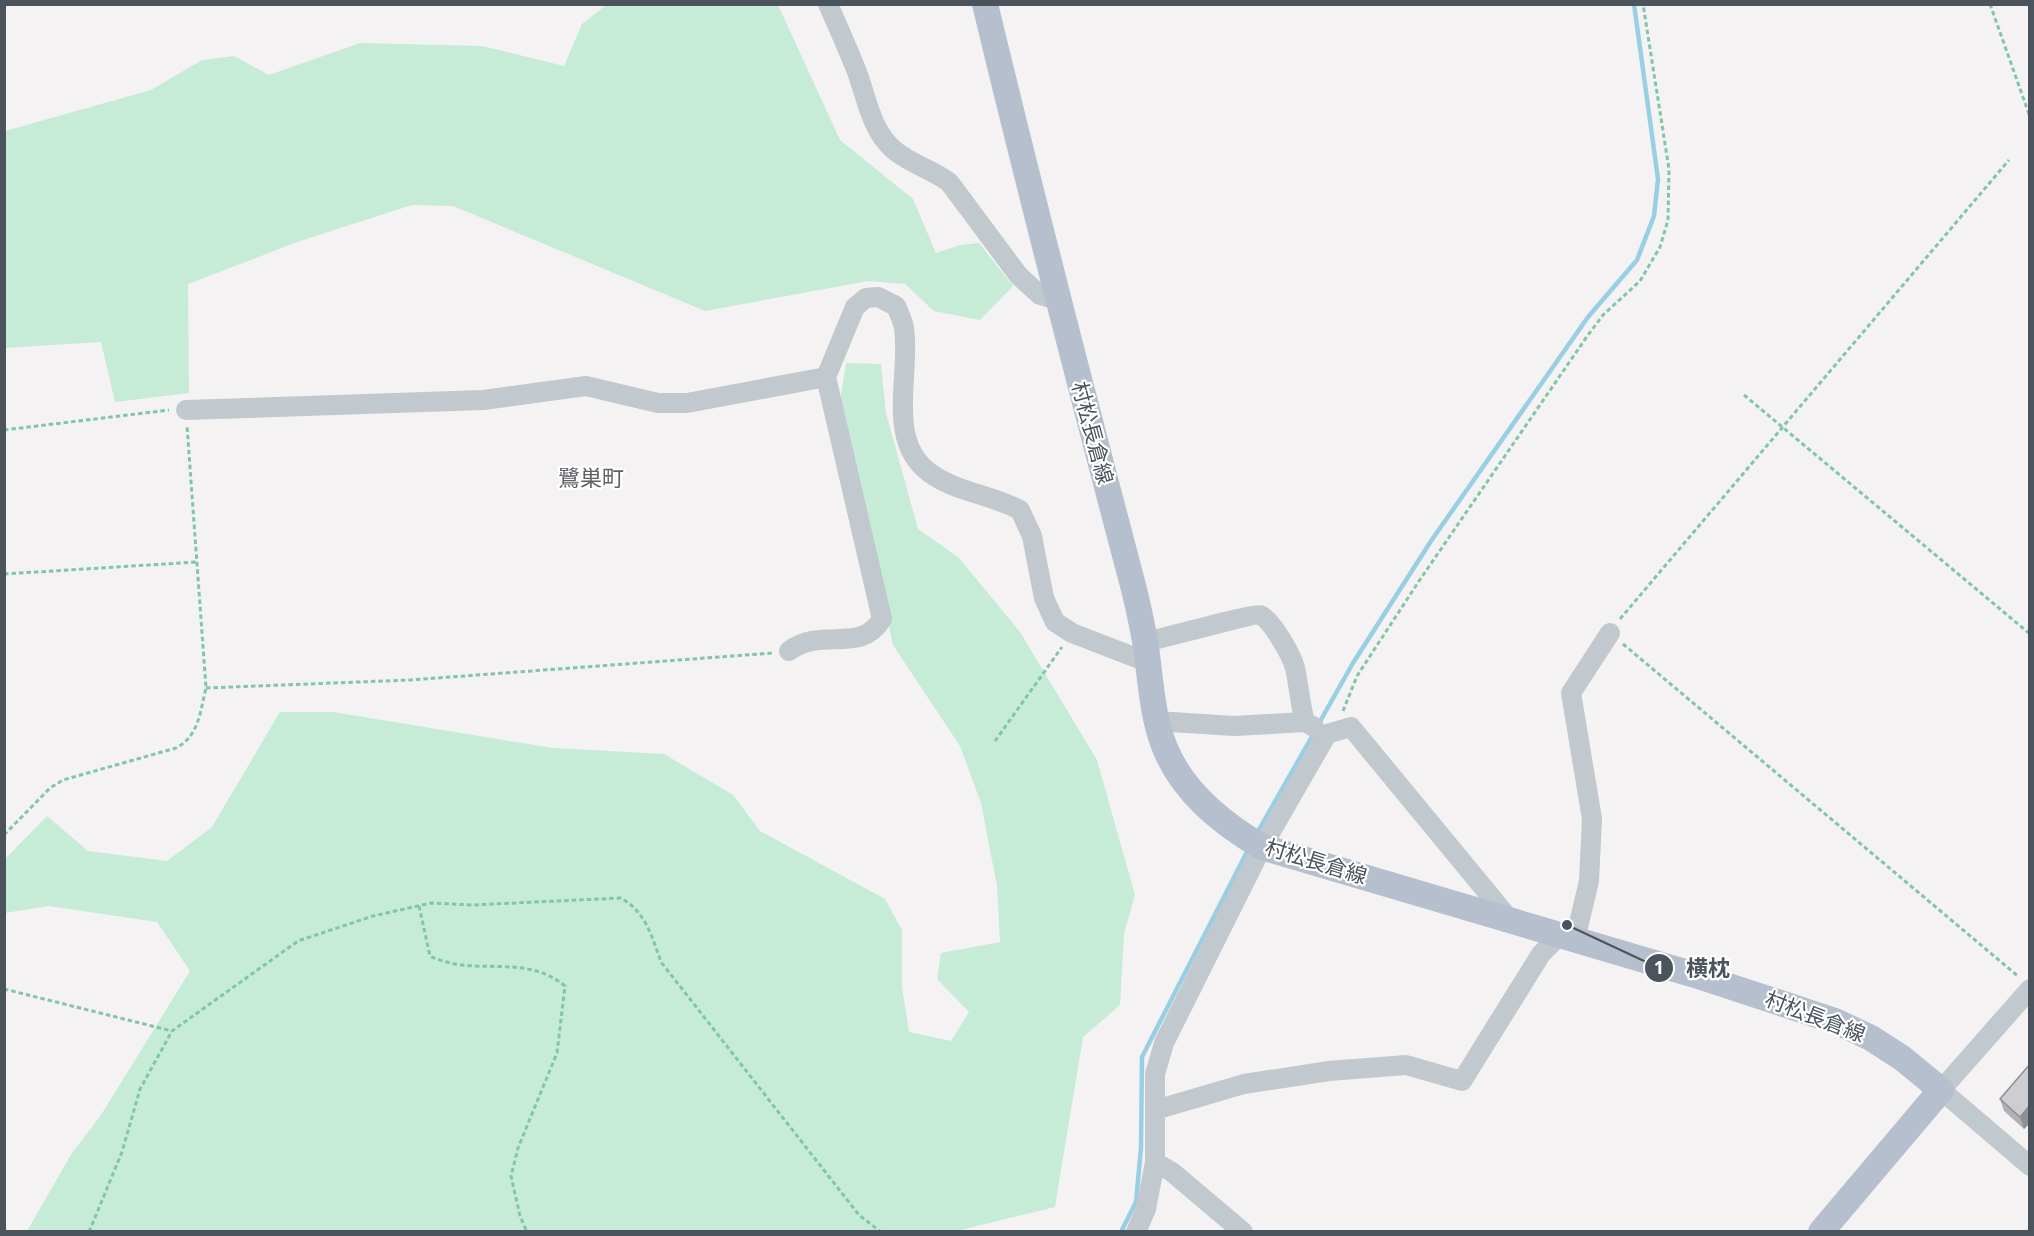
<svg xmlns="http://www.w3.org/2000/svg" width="2034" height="1236" font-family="'Open Sans','Noto Sans JP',sans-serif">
	<rect width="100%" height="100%" fill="#f4f2f2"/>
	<path fill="#c6ecd7" d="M606 5H778L840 140 913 199 936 253 960 245 979 243 1013 286 980 320 934 311 905 284 868 281 705 311 453 206 412 205 300 241 188 284 189 393 115 402 101 342 5 348V131L151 90 202 60 234 56 269 75 360 43 482 46 564 66 582 24Z
		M846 363 881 364 886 413 918 529 958 557 1020 632 1097 760 1135 895 1124 934 1120 1005 1083 1037 1055 1207 953 1232 27 1231 72 1153 101 1115 190 971 157 922 49 906 5 913V859L47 816 88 851 167 861 212 827 280 712H333L553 748 664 754 733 795 760 831 885 899 902 930V987L909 1032 951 1041 969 1012 937 979 941 953 1000 942 997 886 981 803 960 746 893 645 840 401Z"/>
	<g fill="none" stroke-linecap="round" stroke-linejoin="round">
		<path stroke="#98cfe4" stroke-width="4.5" d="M1318 725 1353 663 1431 541 1588 317 1637 260 1654 216 1658 179 1634 4
			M1256 835 1314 733
			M1121 1232 1136 1202 1141 1148 1142 1057 1249 848"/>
		<path stroke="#81c6a9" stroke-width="3" stroke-dasharray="4.5 3" stroke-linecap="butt" d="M1990 4 2030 117
			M1744 395 2030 634
			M4 430 169 410
			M4 574 197 562
			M1620 619 2009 160
			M1623 644 2019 977
			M206 688 410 680 773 653
			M1343 711 1357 676 1419 581 1588 335 1603 315 1640 281 1660 247 1668 220 1669 169 1643 4
			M995 741 1062 647
			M4 835 50 788 63 780 176 748C199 736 200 712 206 688L187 426
			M419 906 430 956C475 978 524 952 565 986L557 1053 518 1148 511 1176 520 1216 527 1232
			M4 989 172 1031
			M89 1232 122 1152 140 1089 172 1031 298 941 373 916 431 903 472 905 621 898C646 912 652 937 661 962L859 1215 881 1232"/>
		<path stroke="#c1c8ce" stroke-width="20" d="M828 4C838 27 848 49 857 72 867 99 871 130 894 150 911 164 931 169 949 182L1019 276 1040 295 1057 300
			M186 410 483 400 586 386 658 403H687L826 377
			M1145 642C1161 639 1254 613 1260 615 1272 620 1292 656 1295 668 1299 686 1300 704 1305 722
			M789 651C823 626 860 655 882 619L826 377 855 307 866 298 878 297 896 306C899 313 903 321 904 328 911 374 885 441 930 473 956 492 992 495 1020 510L1032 536 1044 598 1055 622 1072 633 1147 662
			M1156 721 1234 726 1305 722 1314 727
			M1575 940 1589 881 1592 819 1571 693 1610 633
			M2030 989 1941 1090 2030 1166
			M1155 1110 1244 1084 1329 1071 1406 1065 1462 1081 1541 954 1559 936
			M1155 1162 1172 1172 1243 1232
			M1136 1232 1146 1209 1155 1162V1074L1164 1043 1262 847 1327 734 1351 727 1511 921"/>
		<path stroke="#b5bfcd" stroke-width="26" d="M985 4C1031 195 1080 385 1130 574 1136 596 1141 619 1145 641 1151 677 1151 714 1165 748 1183 793 1223 824 1262 847L1695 975 1835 1021 1871 1038 1902 1058 1941 1090 1821 1232"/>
	</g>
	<path fill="#afb1b5" d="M2030 1064V1123L2024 1129 2004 1111 2000 1099Z"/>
	<path fill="#8f9094" d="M2030 1105V1123L2024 1129 2020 1117Z"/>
	<path fill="#ccced3" stroke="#8f9094" stroke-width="1.5" d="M2030 1064V1105L2020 1117 2000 1099Z"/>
	<g text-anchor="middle" stroke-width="4.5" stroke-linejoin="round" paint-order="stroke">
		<g font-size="21" fill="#4b545d" stroke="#fff">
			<text transform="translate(1092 433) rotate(75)" y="7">村松長倉線</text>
			<text transform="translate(1316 862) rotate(17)" y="7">村松長倉線</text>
			<text transform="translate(1815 1017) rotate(21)" y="7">村松長倉線</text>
		</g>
		<g font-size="22" fill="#5f6166" stroke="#fff">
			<text x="591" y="486">鷺巣町</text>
		</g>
	</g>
	<path fill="none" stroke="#4b545d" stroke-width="2" d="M1567 925L1659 968"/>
	<g fill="#4b545d" stroke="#fff" stroke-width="2">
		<circle cx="1567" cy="925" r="6"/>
		<circle cx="1659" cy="968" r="15"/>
	</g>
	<g font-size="18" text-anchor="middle" font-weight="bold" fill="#fff">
		<text x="1659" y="974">1</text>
	</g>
	<g font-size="22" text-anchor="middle" font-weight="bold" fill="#4b545d" stroke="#fff" stroke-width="4.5" stroke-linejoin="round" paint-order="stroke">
		<text x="1708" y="976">横枕</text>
	</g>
	<rect width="2034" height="1236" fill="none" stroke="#4b545d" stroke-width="12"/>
</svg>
